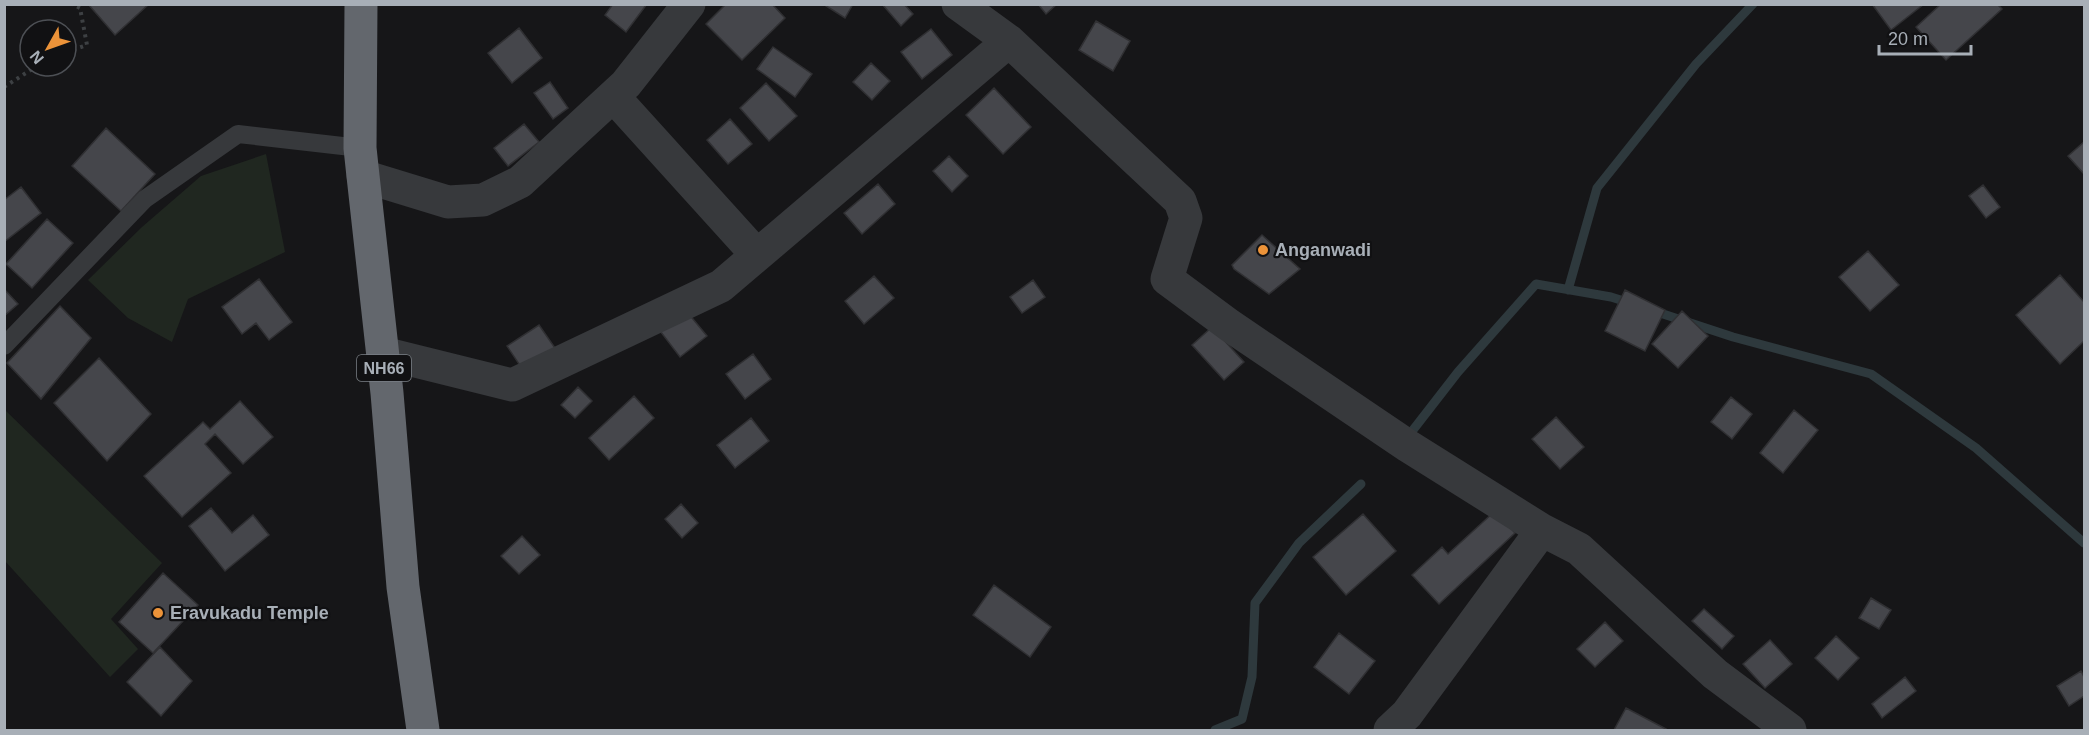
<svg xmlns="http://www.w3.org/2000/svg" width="2089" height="735" font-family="Arial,sans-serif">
	<rect width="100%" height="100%" fill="#161618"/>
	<path fill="#202720" d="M266 154 285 252 188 299 172 342 128 318 88 280 142 227 201 176Z
		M5 410 162 563 111 619 138 649 110 677 5 561Z"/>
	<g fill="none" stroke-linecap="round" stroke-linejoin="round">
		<path stroke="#2e393d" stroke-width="9" d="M1568 290 1597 188 1696 64 1753 4
			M1651 310 1733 337 1871 374 1976 448 2084 543
			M1406 439 1458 372 1536 284 1611 297 1630 303
			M1215 730 1242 719 1252 677 1255 603 1299 543 1361 484"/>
	</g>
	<path fill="#45464b" stroke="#303033" stroke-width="1.5" d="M88 4H149L115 35Z
		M613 4H647L626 32 605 15Z
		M726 4H772L785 18 742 60 706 24Z
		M823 4H853L845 18Z
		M882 4H904L913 14 901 26Z
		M1038 4H1057L1046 14Z
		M1872 4H1924L1891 30Z
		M1941 4H1997L2002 9 1946 60 1916 27Z
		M1096 21 1130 41 1113 71 1079 50Z
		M519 28 542 58 512 83 488 53Z
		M931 29 952 55 922 79 901 52Z
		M773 47 812 74 795 97 757 69Z
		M871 63 890 81 872 100 853 82Z
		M550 82 568 108 553 119 534 93Z
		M766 83 797 116 769 141 740 108Z
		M994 88 1031 127 1003 154 966 115Z
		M730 119 752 144 728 164 707 140Z
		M524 124 539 142 508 166 494 148Z
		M106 128 155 174 121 211 72 166Z
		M2084 142V174L2068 156Z
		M949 156 968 176 952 192 933 171Z
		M878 184 895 204 862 234 844 213Z
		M1983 185 2000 207 1986 218 1969 196Z
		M21 187 41 213 4 242V200Z
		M47 219 73 243 32 288 6 264Z
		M1262 235 1300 269 1269 294 1234 269 1232 265Z
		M1868 251 1899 285 1870 311 1839 277Z
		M2060 275 2084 302V341L2060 364 2016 315Z
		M874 276 894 298 864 324 845 301Z
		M259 279 292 322 269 340 256 323 242 334 222 307Z
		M1033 280 1045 297 1022 313 1010 297Z
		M4 289 18 304 4 316Z
		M1625 290 1665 310 1645 351 1605 331Z
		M60 306 91 338 41 399 7 363Z
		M683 307 707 336 680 357 657 327Z
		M1682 311 1708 336 1678 368 1652 344Z
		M539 325 555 348 523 370 507 346Z
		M1212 327 1244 362 1224 380 1192 345Z
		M753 354 771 379 745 399 726 374Z
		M99 358 151 414 107 461 54 403Z
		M578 387 592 401 575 418 561 405Z
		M634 396 654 418 609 460 589 438Z
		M1731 397 1752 414 1732 439 1711 422Z
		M240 401 273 437 243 464 215 434 205 444 231 473 182 517 144 476 203 422 210 429Z
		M1794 410 1818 430 1783 473 1760 453Z
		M1556 417 1584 447 1560 469 1532 439Z
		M751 418 769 441 735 468 717 445Z
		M681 504 698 523 682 538 665 519Z
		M211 508 232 533 253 515 269 535 225 571 189 526Z
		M1495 511 1515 533 1439 604 1412 575 1442 547 1448 554Z
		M1363 514 1396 551 1346 595 1313 557Z
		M522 536 540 555 519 574 501 556Z
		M163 573 198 605 153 653 119 622Z
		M994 585 1051 627 1030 657 973 615Z
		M1871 598 1891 610 1879 629 1859 618Z
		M1704 609 1734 636 1722 649 1692 621Z
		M1605 622 1623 641 1595 667 1577 649Z
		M1339 633 1375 661 1349 694 1314 667Z
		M1836 636 1859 658 1838 680 1815 658Z
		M1770 640 1792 664 1765 688 1743 664Z
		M160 647 192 681 161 716 127 682Z
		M2081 671 2084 677V696L2069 706 2057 686Z
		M1905 677 1916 691 1882 718 1872 704Z
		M1626 708 1666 729 1665 730H1614Z"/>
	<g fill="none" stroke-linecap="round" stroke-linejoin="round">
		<path stroke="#3d4043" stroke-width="4" stroke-dasharray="3 4.5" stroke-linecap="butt" d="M66 52 87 45 80 8 72 4
			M4 87 37 66"/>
		<path stroke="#37393c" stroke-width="18" d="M4 346 145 199 238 134 360 148"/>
		<path stroke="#37393c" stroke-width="33" d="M958 4 1009 41 1180 201 1186 218 1167 279 1229 325 1408 446 1542 530 1579 549 1715 674 1790 730
			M613 96 757 255
			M363 176 448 202 483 200 520 182 626 84 689 4
			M383 353 512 385 721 286 1009 41
			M1390 730 1407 714 1542 530"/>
		<path stroke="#63676d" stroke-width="33" d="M361 4 360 148 363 176 387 393 403 587 423 730"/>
	</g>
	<g fill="#ec9339" stroke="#111113" stroke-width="2">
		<circle cx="1263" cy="250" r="6"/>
		<circle cx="158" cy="613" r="6"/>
	</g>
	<g text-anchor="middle" stroke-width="4.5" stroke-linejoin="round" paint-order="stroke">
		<rect fill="#111113" stroke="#7b8086" stroke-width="1.5" x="357" y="355" width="54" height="26" rx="4.5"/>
		<g font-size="16" font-weight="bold" fill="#a8afb7">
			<text x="384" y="374">NH66</text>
		</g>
		<g font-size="18" font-weight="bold" fill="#a8afb7" stroke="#111113" text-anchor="start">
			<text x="1275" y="256">Anganwadi</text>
			<text x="170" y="619">Eravukadu Temple</text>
		</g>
	</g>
	<rect width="2089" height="735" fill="none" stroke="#a8afb7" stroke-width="12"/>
	<g transform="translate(48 48) rotate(230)"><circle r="28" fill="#111113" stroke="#4d5055" stroke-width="1.5"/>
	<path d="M0-4.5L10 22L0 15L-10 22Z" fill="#ec9339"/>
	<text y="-9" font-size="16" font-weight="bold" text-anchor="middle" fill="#a8afb7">N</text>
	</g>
	<path d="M1879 45v9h92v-9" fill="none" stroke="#a8afb7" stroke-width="3"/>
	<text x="1888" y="45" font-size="18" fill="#a8afb7" stroke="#111113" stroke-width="4.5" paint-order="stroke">20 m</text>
</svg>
